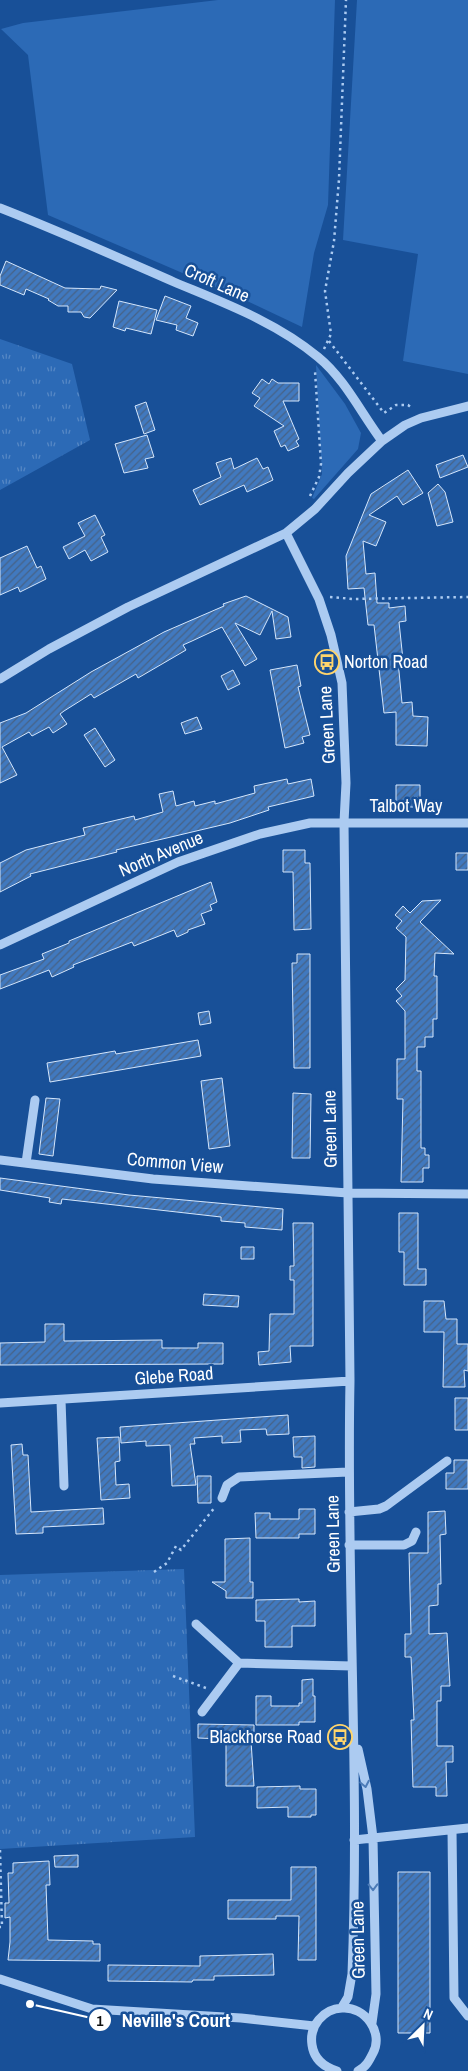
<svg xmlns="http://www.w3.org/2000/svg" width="468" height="2071" font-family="'Archivo Narrow',sans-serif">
	<defs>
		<pattern id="park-tufts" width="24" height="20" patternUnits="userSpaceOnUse" patternTransform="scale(1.25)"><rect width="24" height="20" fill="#2c6ab6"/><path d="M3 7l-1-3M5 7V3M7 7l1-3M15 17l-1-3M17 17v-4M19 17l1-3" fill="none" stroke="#5688c5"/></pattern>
		<pattern id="building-hatch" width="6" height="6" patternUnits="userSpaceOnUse" patternTransform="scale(1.25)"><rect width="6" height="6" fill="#4179bf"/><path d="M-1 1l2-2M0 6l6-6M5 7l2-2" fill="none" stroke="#466286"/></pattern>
	</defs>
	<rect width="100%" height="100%" fill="#185098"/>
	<path fill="#2c6ab6" d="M218 0H335L328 205 314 253 302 327 245 300 48 215 28 55 1 29 23 23Z
		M357 0H468V374L403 361 418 254 343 240Z
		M316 365 345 404 361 433 358 449 314 499 312 498 322 474Z"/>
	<path fill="url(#park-tufts)" d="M0 339 72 364 90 440 0 490Z
		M184 1569 195 1837 0 1849V1575Z"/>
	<path fill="url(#building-hatch)" stroke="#d4e6fc" d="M6 261 65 288 100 289 101 286 117 290 90 318 84 317 81 312H68V306H58L48 300 49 299 26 289 24 295 0 285V276Z
		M165 296 191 306 186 318 198 323 193 336 176 330 177 325 156 320Z
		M119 301 157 310 151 334 126 328 125 331 113 327Z
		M262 379 269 384 272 379 278 383H299V401H283L299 439 296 441 299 446 288 451 285 445 281 447 274 431 284 426 254 406 260 398 252 393Z
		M146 402 155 430 144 434 135 406Z
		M147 435 154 457 145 459 148 468 124 473 115 444Z
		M463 455 468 467 440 478 436 465Z
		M231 458 234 469 257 458 263 469 268 467 273 480 247 492 244 485 200 505 193 490 221 477 216 463Z
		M408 470 423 493 403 505 397 496 369 515 386 522 376 546 363 541 366 574 375 573 377 603H389V608L405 606 406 621 399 622 403 660 398 661 402 703 412 702 413 716 428 717 427 746 396 745V712L384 713 374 625H368L364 588 348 589 346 556 371 494Z
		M438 484 445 492 453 522 437 526 428 493Z
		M95 515 105 535 101 537 108 552 91 561 85 550 69 559 63 547 85 536 78 523Z
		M27 546 37 568 41 566 46 579 20 592 18 587 0 595V558Z
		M246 596 288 617 291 637 276 639 272 611 260 635 235 623 257 659 245 666 222 627 192 641 183 645 186 650 138 678 136 674 94 698 91 694 64 711 60 714 67 724 53 733 49 727 32 736 29 732 2 747 17 775 0 783V723L26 713 91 672 164 632 224 606 223 604Z
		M297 665 301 686 298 687 310 735 302 737 304 743 285 748 270 670Z
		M233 670 240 684 228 690 221 676Z
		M197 717 202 729 185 734 181 723Z
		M95 728 115 760 105 767 84 735Z
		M287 779 288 784 311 779 314 796 268 807 269 810 230 823 116 850 117 852 30 874 31 876 0 892V863L26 850 85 835 83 828 134 816 135 820 163 812 159 794 173 791 176 806 194 801 195 806 215 801V804L255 793 254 786Z
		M396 785H420V798L414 797V807H396Z
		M283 850H305V863H310L311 929 294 930 293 872H283Z
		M456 853H468V870H456Z
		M211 882 217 902 210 905 212 910 201 914 205 924 188 930V932L177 937 174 930 134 946 132 942 73 965 74 967 52 977 49 970 0 989V975L44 959 42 954 69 943V941Z
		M441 900 420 922 454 954 435 953 434 976H437V1019H433V1037H425V1047H417V1071H421V1148H425V1155H429V1168H423V1182H401L403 1099H397V1059H405V1011L396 1001 402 996 396 989 405 980 406 937 396 928 402 921 395 915 403 906 410 913 422 901Z
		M297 954H310V1068H294L292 963H297Z
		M209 1011 211 1023 200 1025 198 1013Z
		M198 1040 201 1056 50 1082 47 1063 115 1051 116 1054Z
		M222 1078 230 1146 209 1149 201 1081Z
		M293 1093 311 1094 310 1158H292Z
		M46 1098 60 1099 53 1156 39 1154Z
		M0 1178 129 1195 283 1209 282 1230 245 1227V1223L221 1221V1217L62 1199 61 1204 49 1202 50 1198 0 1190Z
		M399 1213H418V1269H426V1285H404V1252H399Z
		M293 1223H313V1346H290L291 1362 259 1365 258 1352 269 1351 270 1314H294V1280H290V1266H294Z
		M241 1247H254V1259H241Z
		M204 1294 239 1296 238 1307 203 1305Z
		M424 1301H444L446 1319H457V1344H468V1371L464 1370 465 1387H443L444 1332H424Z
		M45 1324H64V1341L162 1340V1348H198V1343H223V1364L0 1365V1343L45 1342Z
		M455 1398H468V1430H455Z
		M288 1415 289 1434 267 1435 266 1429 240 1430 241 1442 222 1443V1436L194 1438 195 1444H190L196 1485 172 1486 170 1445 146 1446V1441L121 1443 120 1427Z
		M315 1436V1467L302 1468V1457H294L293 1437Z
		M119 1437 120 1461 115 1462 116 1485 129 1484 130 1498 101 1500 97 1438Z
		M22 1444 23 1455H28L31 1512 103 1508 104 1524 43 1527V1533L16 1534 11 1445Z
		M454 1460H468V1489H446V1473H454Z
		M197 1476H211V1503H198Z
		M299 1509H315V1534H299V1538H256L255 1513H270V1519H299Z
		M445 1511 446 1534 440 1535 441 1584H438V1605L429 1606V1634L447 1633 450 1686H441V1701H437V1746H453V1762H446L447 1796H436V1787H413L411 1720H414L411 1657H405V1634H411L409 1553H428V1512Z
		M250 1538V1582H253V1598H226V1591L212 1582H225V1539Z
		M299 1599V1602L315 1601V1626H292V1647H265V1621H256V1600Z
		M313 1679V1696H315V1722H299V1725H256V1696H271V1706H299V1703H302V1680Z
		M198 1724 254 1725V1741H251L254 1786H226V1741H223V1739L198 1738Z
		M300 1786V1789H316V1815H311V1817H288V1807L257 1808V1787Z
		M78 1855V1867H55L54 1856Z
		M49 1861 50 1885H46L48 1940 93 1941V1944H100V1961L8 1960 10 1942V1917L5 1918V1903H9L8 1873H13V1863Z
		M291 1867H316V1960H298L299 1916H276V1919H228V1900H291Z
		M398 1872H430V2033H398Z
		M273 1954 274 1975 214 1976V1980H193L192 1982 108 1981V1965L200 1966V1956Z"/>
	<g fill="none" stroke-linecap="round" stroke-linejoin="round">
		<path stroke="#accbf1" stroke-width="2.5" stroke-dasharray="2.5 4" stroke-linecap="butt" d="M329 341 384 413 396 405H408L413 409
			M324 349 331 334 325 291 334 241 339 179 346 0
			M310 496 319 477 321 464 315 371
			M330 597 353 599 468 597
			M154 1572 167 1563 176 1546 181 1550 215 1507
			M173 1676 206 1688
			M0 1850 2 1927H0"/>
		<path stroke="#accbf1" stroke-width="9" d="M0 208C59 231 117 257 174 282 224 303 276 322 318 357 345 379 361 413 382 441
			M286 533 319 599 331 635 342 683 346 783 344 822 350 1381C346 1579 360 1776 352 1974L348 1997 342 2007
			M0 679 49 649 128 607 286 533 315 509 348 473 382 441 405 425 421 418 468 406
			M0 945 178 862 260 834 310 823H468
			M0 1160 153 1179 348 1193 468 1194
			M26 1163 35 1100
			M61 1400 64 1486
			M0 1403 350 1381
			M222 1498 227 1485 239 1477 348 1472
			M349 1512 379 1509 386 1506 447 1461
			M349 1545H404L412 1541 416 1532
			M196 1624 239 1663
			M202 1712 239 1663 352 1666
			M358 1749 367 1789 373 1838 376 1994 372 2023
			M452 1830 454 1998 468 2016
			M354 1840 468 1828
			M0 1979 92 2009 241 2018 314 2026
			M337 2071C324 2067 314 2059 312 2045 309 2026 323 2009 342 2008 365 2006 384 2033 373 2053 369 2061 366 2067 358 2071"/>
	</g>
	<defs><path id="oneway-chevron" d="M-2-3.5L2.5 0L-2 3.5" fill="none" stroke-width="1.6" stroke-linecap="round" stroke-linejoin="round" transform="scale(1.25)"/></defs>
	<g stroke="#4c7bb7">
		<use href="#oneway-chevron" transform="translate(365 1784) rotate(79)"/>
		<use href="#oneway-chevron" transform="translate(373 1887) rotate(89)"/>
	</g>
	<defs>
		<symbol id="bus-ring" viewBox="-11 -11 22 22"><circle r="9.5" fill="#185098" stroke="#ffd56c" stroke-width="1.5"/><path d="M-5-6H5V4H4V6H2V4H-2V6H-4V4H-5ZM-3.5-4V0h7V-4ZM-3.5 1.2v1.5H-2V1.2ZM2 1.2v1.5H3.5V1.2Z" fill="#ffd56c"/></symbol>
	</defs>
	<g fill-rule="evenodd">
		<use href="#bus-ring" x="313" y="648" width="28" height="28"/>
		<use href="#bus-ring" x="326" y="1723" width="28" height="28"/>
	</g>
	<g text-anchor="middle" stroke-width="5" stroke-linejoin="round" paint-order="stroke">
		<g font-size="18" fill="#fff" stroke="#185098">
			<text transform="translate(217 283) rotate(24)" y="6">Croft Lane</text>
			<text transform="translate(327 725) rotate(-93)" y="6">Green Lane</text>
			<text x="406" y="812">Talbot Way</text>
			<text transform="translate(161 854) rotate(-23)" y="6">North Avenue</text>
			<text transform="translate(330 1129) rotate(-91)" y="6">Green Lane</text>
			<text transform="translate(175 1163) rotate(5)" y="6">Common View</text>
			<text transform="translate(174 1376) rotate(-4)" y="6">Glebe Road</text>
			<text transform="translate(333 1534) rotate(-91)" y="6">Green Lane</text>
			<text transform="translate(358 1940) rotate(-91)" y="6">Green Lane</text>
		</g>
		<g font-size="18" fill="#fff" stroke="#185098" text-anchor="start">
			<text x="344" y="668">Norton Road</text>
			<text x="322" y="1743" text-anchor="end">Blackhorse Road</text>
		</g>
	</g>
	<path fill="none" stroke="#fff" stroke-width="2" d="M30 2004L100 2020"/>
	<g fill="#fff" stroke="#185098" stroke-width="2">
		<circle cx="30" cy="2004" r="5"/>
		<circle cx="100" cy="2020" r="12"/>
	</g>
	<g font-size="15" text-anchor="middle" font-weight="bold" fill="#111">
		<text x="100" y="2026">1</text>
	</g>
	<g font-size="19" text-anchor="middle" font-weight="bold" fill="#fff" stroke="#185098" stroke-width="5" stroke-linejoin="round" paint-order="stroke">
		<text x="176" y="2027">Neville's Court</text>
	</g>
	<g transform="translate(423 2026) rotate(24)" stroke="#185098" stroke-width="4" paint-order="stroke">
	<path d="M0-4L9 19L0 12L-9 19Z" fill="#ffffff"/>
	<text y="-8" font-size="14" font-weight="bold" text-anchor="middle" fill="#ffffff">N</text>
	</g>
</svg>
